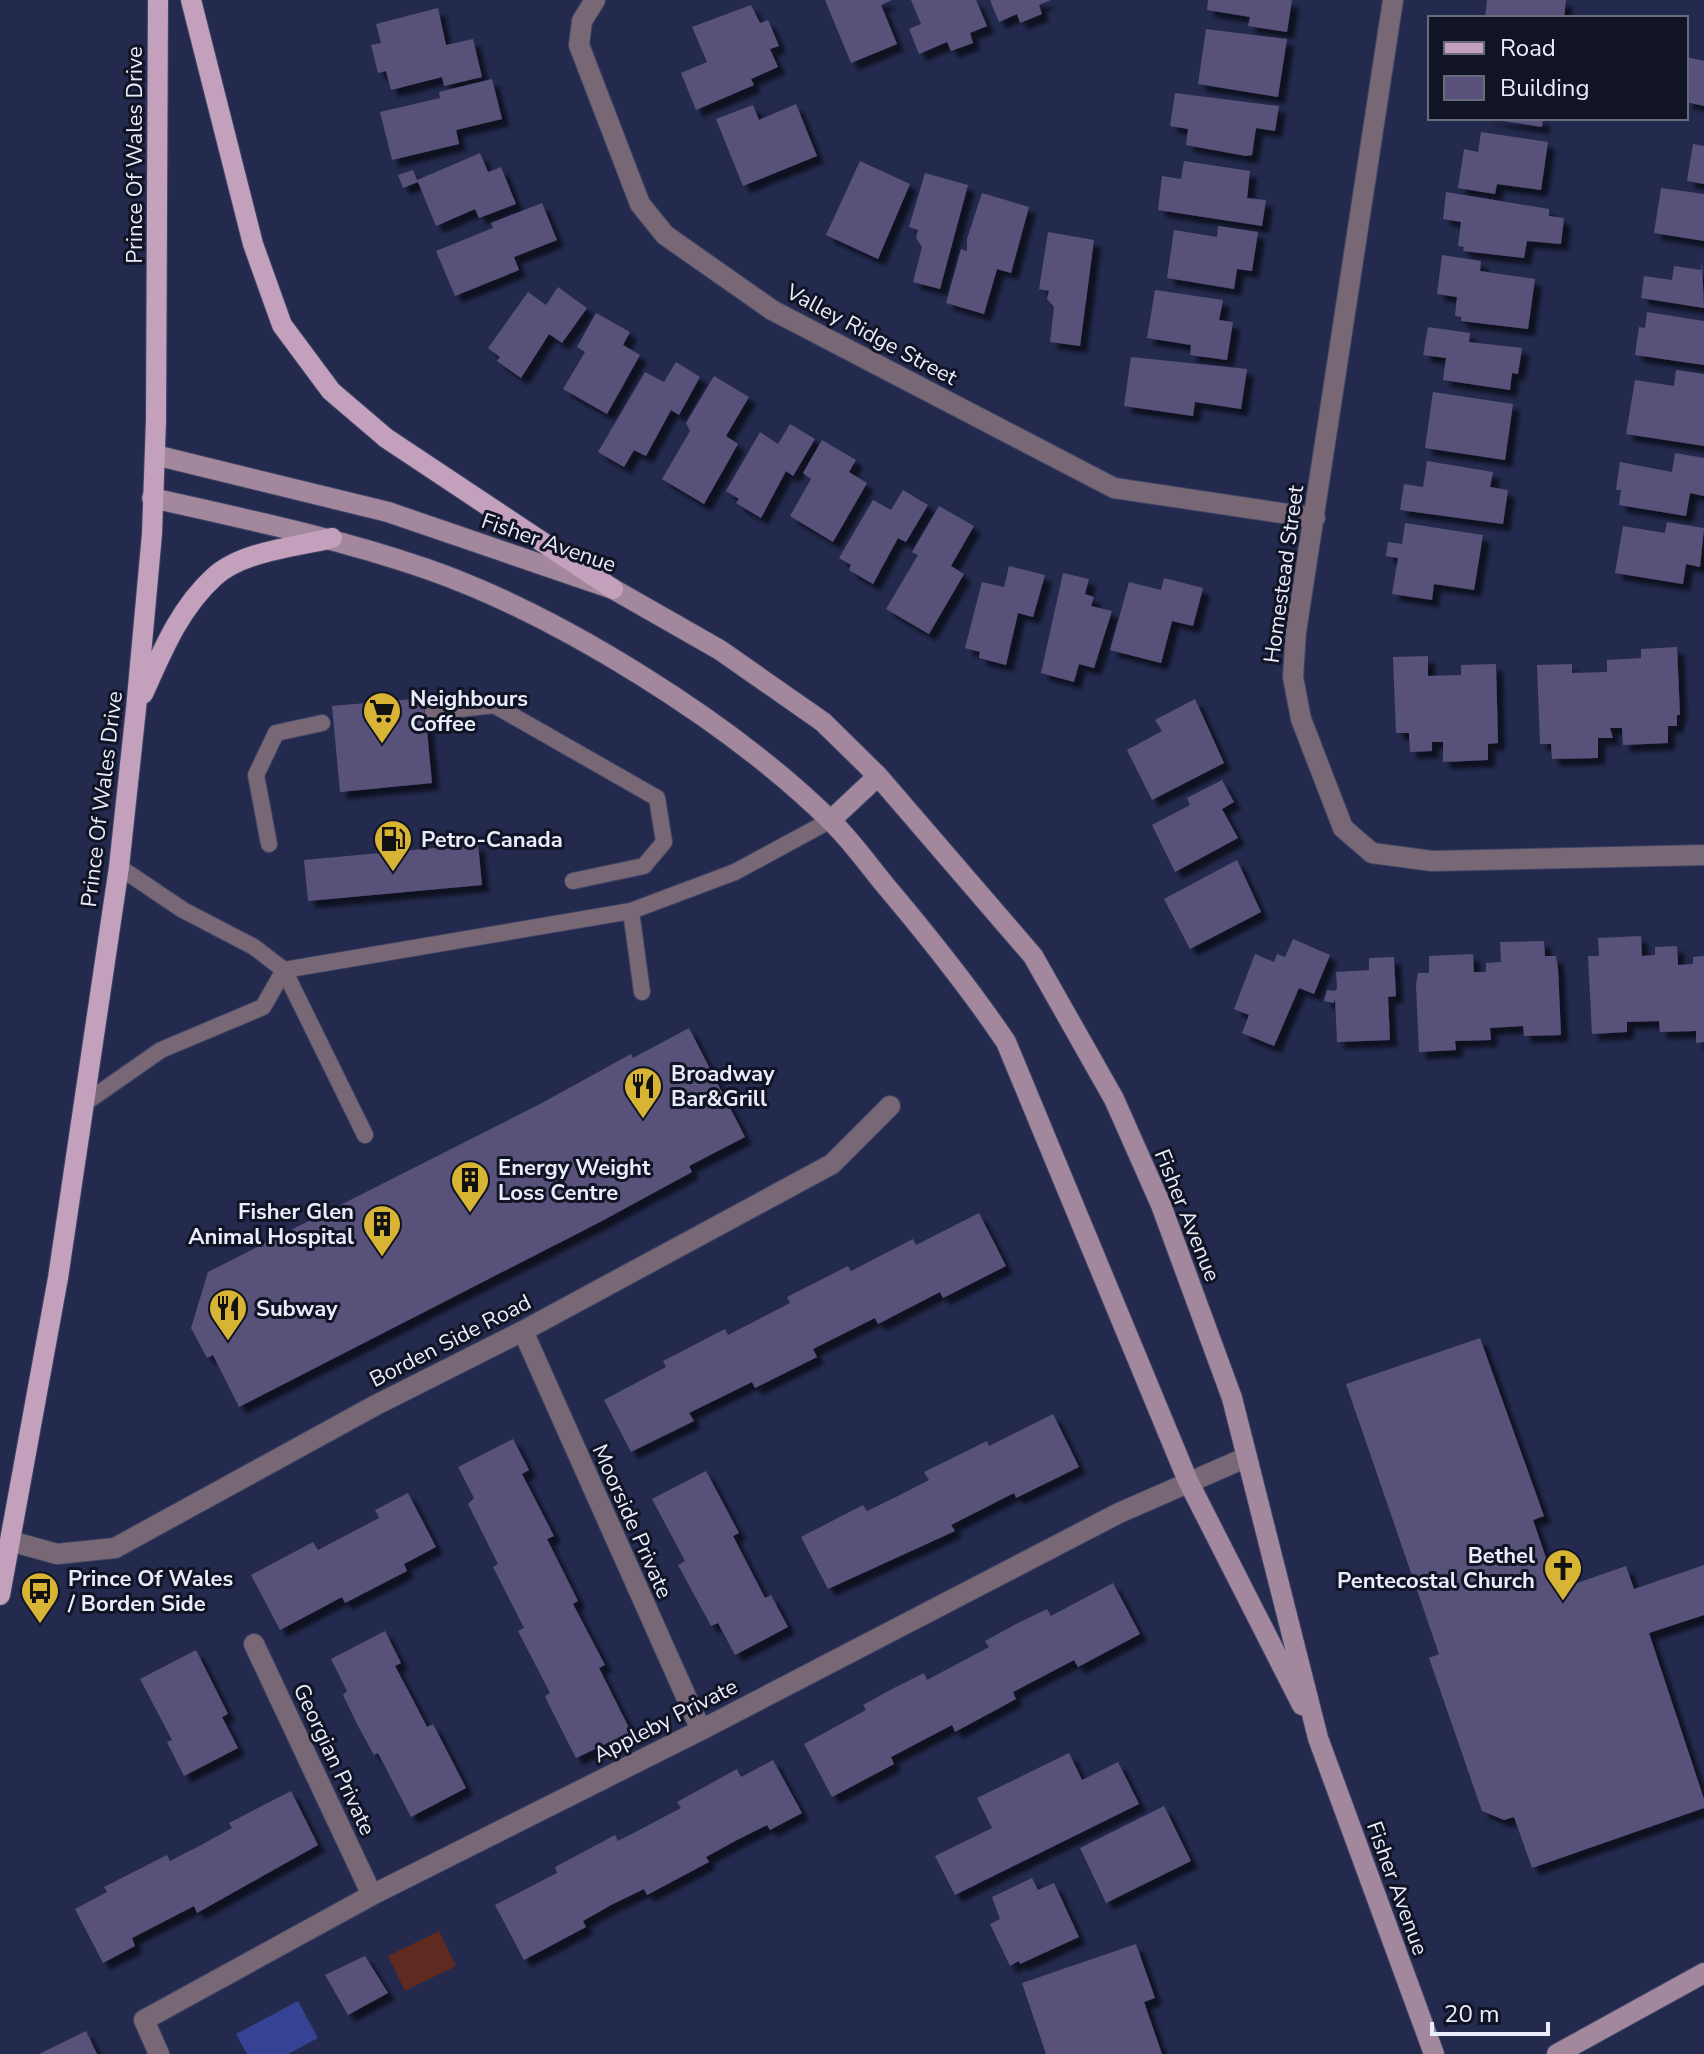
<svg xmlns="http://www.w3.org/2000/svg" width="1704" height="2054" font-family="'Nunito Sans',sans-serif">
	<defs>
		<filter id="shadow"><feDropShadow dx="7" dy="7" stdDeviation="2" flood-color="#0009"/></filter>
	</defs>
	<rect width="100%" height="100%" fill="#232a4e"/>
	<path fill="#5f2a1f" d="M439 1931 456 1966 405 1991 388 1956Z"/>
	<path fill="#364293" d="M298 2001 318 2038 288 2054H247L236 2034Z"/>
	<path fill="#595179" filter="url(#shadow)" d="M825 0H892L881 5 897 44 851 63Z
		M911 0H976L987 26 970 33 973 43 951 51 947 42 919 54 909 29 921 24Z
		M990 0H1051L1039 5 1042 14 1020 23 1017 14 999 22Z
		M1208 0H1292L1287 32 1248 26 1250 17 1207 10Z
		M1487 0H1566L1564 18H1485Z
		M751 5 760 23 768 20 779 46 770 49 778 67 751 79 754 85 696 110 681 73 707 62 692 27Z
		M438 8 446 45 473 39 482 77 444 86 442 77 391 90 386 71 378 73 371 45 381 43 376 24Z
		M1206 29 1287 39 1278 97 1198 84Z
		M1686 57 1704 61V106L1686 102Z
		M492 79 502 119 456 130 459 144 392 160 380 112 440 98 439 92Z
		M1175 93 1279 106 1275 131 1256 128 1252 155 1246 156 1186 145 1188 129 1170 126Z
		M796 104 817 156 743 186 716 119 753 105 759 120Z
		M1483 118H1543L1542 127Z
		M1481 132 1548 142 1541 190 1497 184 1495 194 1458 188 1464 149 1478 152Z
		M1693 144 1704 146V184L1687 181Z
		M480 153 488 172 501 167 516 204 479 218 475 209 436 226 418 182 403 188 398 175 413 170 417 180Z
		M860 161 910 184 878 259 826 235Z
		M1184 161 1250 171 1247 198 1266 200 1262 226 1158 210 1162 176 1181 179Z
		M925 173 968 185 940 289 913 282 922 247 916 238 918 230 909 227Z
		M1661 188 1704 194V241L1654 233Z
		M1446 192 1549 209V216L1564 218 1561 244 1527 241 1524 258 1463 251 1464 247 1458 246 1461 222 1443 219Z
		M982 193 1029 207 1011 273 997 269 984 314 946 303 961 249 967 251V239Z
		M542 203 557 240 514 257 519 270 455 296 436 251 493 228 491 223Z
		M1218 226 1258 232 1252 271 1237 269 1234 289 1167 278 1174 230 1217 237Z
		M1048 232 1094 240 1080 346 1050 342 1054 307 1047 299 1049 291 1039 289Z
		M1442 255 1481 261 1480 271 1535 279 1528 329 1461 321V317L1455 316 1457 297 1437 294Z
		M1702 262 1704 308 1641 298 1644 276 1672 280 1674 266 1701 270Z
		M558 287 587 308 562 343 549 334 521 378 497 361 500 357 488 348 528 292 546 305Z
		M1155 290 1223 300 1219 320 1233 322 1227 360 1190 355 1191 345 1147 338Z
		M1647 312 1704 321V365L1635 355 1639 327 1645 328Z
		M596 313 630 332 623 345 640 355 607 414 563 389 585 352 577 347Z
		M1428 327 1470 333 1469 342 1522 348 1518 374 1512 373 1510 390 1443 380 1446 358 1423 355Z
		M1131 357 1247 369 1241 409 1195 402 1193 416 1124 406Z
		M676 362 700 377 679 415 671 410 646 456 634 450 624 467 598 452 645 372 664 382Z
		M1676 370 1704 374V446L1626 434 1635 380 1674 386Z
		M714 376 749 397 726 436 738 444 704 504 662 479 690 431 686 423Z
		M1433 392 1513 404 1505 460 1425 448Z
		M790 424 815 439 793 476 786 471 761 518 736 503 739 499 726 491 760 432 778 444Z
		M822 440 856 460 849 472 867 483 833 542 790 516 811 479 803 473Z
		M1675 453 1704 458V496L1690 493 1686 516 1619 505 1621 490H1616L1620 462 1672 472Z
		M1427 461 1493 472 1490 487 1508 490 1503 524 1400 510 1404 484 1423 487Z
		M903 490 928 505 906 542 898 538 873 584 849 570 851 565 839 558 873 500 891 510Z
		M939 506 974 526 951 566 964 574 929 634 886 609 918 555 912 552Z
		M1667 522 1704 528 1700 567 1686 564 1683 584 1615 573 1623 526 1665 533Z
		M1405 523 1483 535 1474 590 1434 584 1432 600 1392 594 1398 558 1386 556 1388 542 1402 544Z
		M1009 566 1045 575 1033 617 1018 613 1006 665 979 658 980 652 965 648 982 582 1004 587Z
		M1063 573 1089 579 1085 594 1094 597 1091 606 1112 611 1094 668 1079 664 1074 682 1041 673Z
		M1164 578 1203 588 1193 626 1172 621 1161 663 1110 650 1129 582 1161 590Z
		M1677 647 1680 715H1677V726H1668V743L1623 745 1622 728H1610L1613 738H1598V758L1552 759 1551 744H1540L1537 665 1572 664V673L1607 672V660L1641 658V649Z
		M1428 656V676L1461 675V665L1496 664 1498 743 1488 744V760L1443 762V742H1432V751L1410 752 1409 733H1396L1393 657Z
		M424 698 432 783 340 792 332 706Z
		M1195 699 1224 763 1152 800 1127 750 1162 731 1155 720Z
		M1222 780 1234 802 1222 809 1238 838 1175 872 1152 825 1190 805 1187 798Z
		M478 844 482 885 308 901 304 860Z
		M1237 860 1261 912 1190 949 1164 899Z
		M1641 936 1642 956 1655 955V947L1677 946 1678 965 1693 964V957L1704 956V1042L1696 1043V1031L1660 1032 1659 1021 1627 1022V1032L1592 1034 1588 956H1599L1598 938Z
		M1293 939 1330 955 1314 994 1299 988 1274 1046 1242 1033 1249 1015 1234 1009 1255 954 1274 962 1277 954 1285 957Z
		M1544 941 1545 956H1556L1558 968 1561 1035 1524 1036 1523 1026 1490 1028 1491 1040 1455 1041 1456 1050 1419 1052 1416 985 1418 973H1429V956L1473 954 1474 972H1486V963L1501 962 1500 942Z
		M1394 957 1396 996 1388 997 1390 1040 1337 1042 1335 998 1334 1003 1324 1001 1327 990 1335 991 1337 988 1336 972 1369 970V958Z
		M689 1028 745 1137 689 1166 692 1172 600 1222 239 1407 213 1355 207 1358 191 1328 208 1272 540 1104 631 1054 633 1058Z
		M979 1213 1006 1266 943 1298 940 1292 878 1324 875 1318 813 1349 817 1357 755 1388 752 1382 689 1413 694 1421 631 1452 604 1400 666 1367 663 1361 725 1329 728 1335 790 1303 787 1297 848 1266 851 1271 913 1239 916 1245Z
		M1480 1338 1544 1516 1533 1520 1557 1590 1626 1566 1634 1589 1704 1565V1615L1649 1633 1704 1799V1808L1532 1868 1514 1817 1504 1820 1482 1811 1429 1658 1439 1654 1346 1384Z
		M1053 1414 1079 1467 1016 1498 1014 1493 951 1525 955 1531 828 1589 801 1537 863 1505 867 1511 898 1496 929 1480 924 1472 987 1441 989 1446Z
		M513 1439 529 1470 522 1474 554 1536 547 1539 578 1601 573 1604 605 1665 599 1668 631 1732 576 1758 547 1701 545 1696 550 1693 518 1631 524 1628 493 1567 498 1564 468 1504 474 1498 458 1467Z
		M706 1471 739 1533 733 1536 765 1598 771 1595 788 1627 735 1655 718 1623 711 1626 678 1565 685 1561 652 1499Z
		M408 1493 436 1547 404 1564 407 1571 345 1603 342 1597 280 1630 251 1575 313 1542 318 1550 379 1518 375 1510Z
		M1113 1583 1140 1634 1078 1667 1074 1660 1013 1692 1016 1699 955 1732 952 1725 891 1757 894 1764 832 1797 804 1744 866 1710 863 1705 892 1689 924 1673 927 1680 989 1647 985 1641 1016 1624 1047 1609 1051 1616Z
		M385 1631 401 1663 395 1666 412 1698 427 1727 433 1724 466 1788 411 1817 378 1753 374 1755 358 1726 343 1695 347 1691 331 1659Z
		M196 1650 228 1714 222 1717 238 1748 184 1776 167 1742 172 1740 140 1679Z
		M1069 1753 1082 1780 1118 1762 1139 1804 955 1895 935 1856 992 1828 977 1798Z
		M773 1760 802 1813 770 1830 767 1825 737 1840 706 1857 709 1862 647 1895 644 1889 613 1904 583 1921 586 1927 524 1960 495 1905 557 1873 555 1867 615 1835 618 1841 681 1808 677 1802 737 1769 741 1777Z
		M291 1791 318 1845 197 1913 194 1906 132 1938 135 1946 103 1963 75 1909 107 1892 104 1887 167 1855 170 1861 201 1845 232 1828 229 1823Z
		M1164 1806 1191 1861 1106 1903 1080 1848Z
		M1032 1878 1038 1890 1054 1883 1079 1937 1020 1964 1019 1961 1010 1966 990 1924 1000 1919 992 1897Z
		M1136 1944 1155 1998 1144 2002 1162 2054H1046L1022 1983Z
		M365 1956 388 1993 348 2015 325 1975Z
		M86 2031 97 2054H39Z"/>
	<g fill="none" stroke-linecap="round" stroke-linejoin="round">
		<defs>
			<path id="lane" d="M433 712 494 705 657 798 664 842 644 866 573 881
				M269 844 256 775 276 733 322 723
				M631 911 642 992
				M82 1105 161 1050 263 1007 284 970 254 947 183 910 119 867
				M365 1135 284 970 631 911 735 872 831 820"/>
			<path id="street" d="M595 0 582 21 579 45 640 204 665 235 772 310 1114 488 1315 518
				M1393 0 1296 632 1293 677 1301 719 1343 828 1372 853 1432 861 1704 855
				M523 1331 701 1730
				M10 1541 57 1554 115 1548 376 1405 523 1331 832 1164 890 1106
				M254 1644 372 1895
				M159 2054 144 2020 372 1895 701 1730 1119 1513 1247 1457"/>
			<path id="secondary" d="M155 455 388 512 613 589 720 650 823 722 878 776 1033 956 1114 1099 1161 1205 1232 1398 1318 1738 1434 2054
				M152 498C245 519 337 538 427 569 559 615 730 722 830 820 850 839 867 863 885 885 928 936 969 987 1006 1042L1188 1481 1302 1705
				M831 820 878 776
				M1557 2054 1704 1973"/>
			<path id="primary" d="M191 0 253 244 282 325 331 391 386 438 613 589
				M143 694C162 652 179 609 214 577 242 551 296 547 332 538
				M0 1595 58 1278 119 867 136 709 152 534 156 420 158 0"/>
		</defs>
		<use href="#lane" stroke="#3f4566" stroke-width="18"/>
		<use href="#street" stroke="#3f4566" stroke-width="22"/>
		<use href="#secondary" stroke="#3f4566" stroke-width="22"/>
		<use href="#primary" stroke="#3f4566" stroke-width="22"/>
		<use href="#lane" stroke="#786875" stroke-width="16"/>
		<use href="#street" stroke="#786875" stroke-width="20"/>
		<use href="#secondary" stroke="#a3889d" stroke-width="20"/>
		<use href="#primary" stroke="#c3a1bd" stroke-width="20"/>
	</g>
	<defs>
		<symbol id="supermarket-pin" viewBox="-11 -11 22 30"><path d="M0 17L-7.5 6A9.5 9.5 0 1 1 7.5 6Z" fill="#d7b434" stroke="#111424"/><path d="M-6-5.5h2.5l.6 2H6L4.5 2H-2.5L-4.4-4H-6ZM-1.5 3.2a1.3 1.3 0 1 0 .1 0ZM3 3.2a1.3 1.3 0 1 0 .1 0Z" fill="#111"/></symbol>
		<symbol id="fuel-pin" viewBox="-11 -11 22 30"><path d="M0 17L-7.5 6A9.5 9.5 0 1 1 7.5 6Z" fill="#d7b434" stroke="#111424"/><path d="M-5.5-6h7V0h2V4h1.3V-2.5L3-4.5l.8-.8L6-3V5H2.5V1h-1V6h-7ZM-4.2-4.7v3.2H.2V-4.7Z" fill="#111"/></symbol>
		<symbol id="restaurant-pin" viewBox="-11 -11 22 30"><path d="M0 17L-7.5 6A9.5 9.5 0 1 1 7.5 6Z" fill="#d7b434" stroke="#111424"/><path d="M-5-6h1v4h1v-4h1v4h1v-4h1v5L-1.5 .5V6h-2V.5L-5-1ZM5-6V6H3V1.5H1.5Q1.5-4 5-6Z" fill="#111"/></symbol>
		<symbol id="building-pin" viewBox="-11 -11 22 30"><path d="M0 17L-7.5 6A9.5 9.5 0 1 1 7.5 6Z" fill="#d7b434" stroke="#111424"/><path d="M-4-6H4V6H1V3H-1V6H-4ZM-2.5-4.3h1.7v1.8h-1.7ZM.8-4.3h1.7v1.8H.8ZM-2.5-1h1.7V.8h-1.7ZM.8-1h1.7V.8H.8Z" fill="#111"/></symbol>
		<symbol id="church-pin" viewBox="-11 -11 22 30"><path d="M0 17L-7.5 6A9.5 9.5 0 1 1 7.5 6Z" fill="#d7b434" stroke="#111424"/><path d="M-1.2-6h2.4v3.5h3.3v2.4h-3.3V6h-2.4V-.1h-3.3v-2.4h3.3Z" fill="#111"/></symbol>
		<symbol id="bus-pin" viewBox="-11 -11 22 30"><path d="M0 17L-7.5 6A9.5 9.5 0 1 1 7.5 6Z" fill="#d7b434" stroke="#111424"/><path d="M-5-6H5V4H4V6H2V4H-2V6H-4V4H-5ZM-3.5-4V0h7V-4ZM-3.5 1.2v1.5H-2V1.2ZM2 1.2v1.5H3.5V1.2Z" fill="#111"/></symbol>
	</defs>
	<g fill-rule="evenodd">
		<use href="#supermarket-pin" x="360" y="689" width="44" height="60"/>
		<use href="#fuel-pin" x="371" y="817" width="44" height="60"/>
		<use href="#restaurant-pin" x="621" y="1064" width="44" height="60"/>
		<use href="#building-pin" x="448" y="1158" width="44" height="60"/>
		<use href="#building-pin" x="360" y="1202" width="44" height="60"/>
		<use href="#restaurant-pin" x="206" y="1286" width="44" height="60"/>
		<use href="#church-pin" x="1541" y="1546" width="44" height="60"/>
		<use href="#bus-pin" x="18" y="1569" width="44" height="60"/>
	</g>
	<g text-anchor="middle" stroke-width="6" stroke-linejoin="round" paint-order="stroke">
		<g font-size="22" fill="#e9edfb" stroke="#111424">
			<text transform="translate(134 155) rotate(-90)" y="8">Prince Of Wales Drive</text>
			<text transform="translate(872 334) rotate(28)" y="8">Valley Ridge Street</text>
			<text transform="translate(549 542) rotate(19)" y="8">Fisher Avenue</text>
			<text transform="translate(1283 574) rotate(-82)" y="8">Homestead Street</text>
			<text transform="translate(101 799) rotate(-83)" y="8">Prince Of Wales Drive</text>
			<text transform="translate(1188 1215) rotate(68)" y="8">Fisher Avenue</text>
			<text transform="translate(450 1340) rotate(-27)" y="8">Borden Side Road</text>
			<text transform="translate(633 1521) rotate(66)" y="8">Moorside Private</text>
			<text transform="translate(665 1720) rotate(-27)" y="8">Appleby Private</text>
			<text transform="translate(335 1759) rotate(65)" y="8">Georgian Private</text>
			<text transform="translate(1398 1888) rotate(70)" y="8">Fisher Avenue</text>
		</g>
		<g font-size="22" font-weight="bold" fill="#e9edfb" stroke="#111424" text-anchor="start">
			<text x="410" y="706">Neighbours<tspan x="410" dy="25">Coffee</tspan></text>
			<text x="421" y="847">Petro-Canada</text>
			<text x="671" y="1081">Broadway<tspan x="671" dy="25">Bar&amp;Grill</tspan></text>
			<text x="498" y="1175">Energy Weight<tspan x="498" dy="25">Loss Centre</tspan></text>
			<text x="354" y="1219" text-anchor="end">Fisher Glen<tspan x="354" dy="25">Animal Hospital</tspan></text>
			<text x="256" y="1316">Subway</text>
			<text x="1535" y="1563" text-anchor="end">Bethel<tspan x="1535" dy="25">Pentecostal Church</tspan></text>
			<text x="68" y="1586">Prince Of Wales<tspan x="68" dy="25">/ Borden Side</tspan></text>
		</g>
	</g>
	<rect x="1428" y="16" width="260" height="104" fill="#111424" stroke="#676b7a" stroke-width="2"/>
	<rect x="1444" y="42" width="40" height="12" fill="#c3a1bd" stroke="#676b7a" stroke-width="2"/>
	<text x="1500" y="56" font-size="24" fill="#e9edfb">Road</text>
	<rect x="1444" y="76" width="40" height="24" fill="#595179" stroke="#676b7a" stroke-width="2"/>
	<text x="1500" y="96" font-size="24" fill="#e9edfb">Building</text>
	<path d="M1432 2022v12h116v-12" fill="none" stroke="#e9edfb" stroke-width="4"/>
	<text x="1444" y="2022" font-size="24" fill="#e9edfb" stroke="#111424" stroke-width="6" paint-order="stroke">20 m</text>
</svg>
